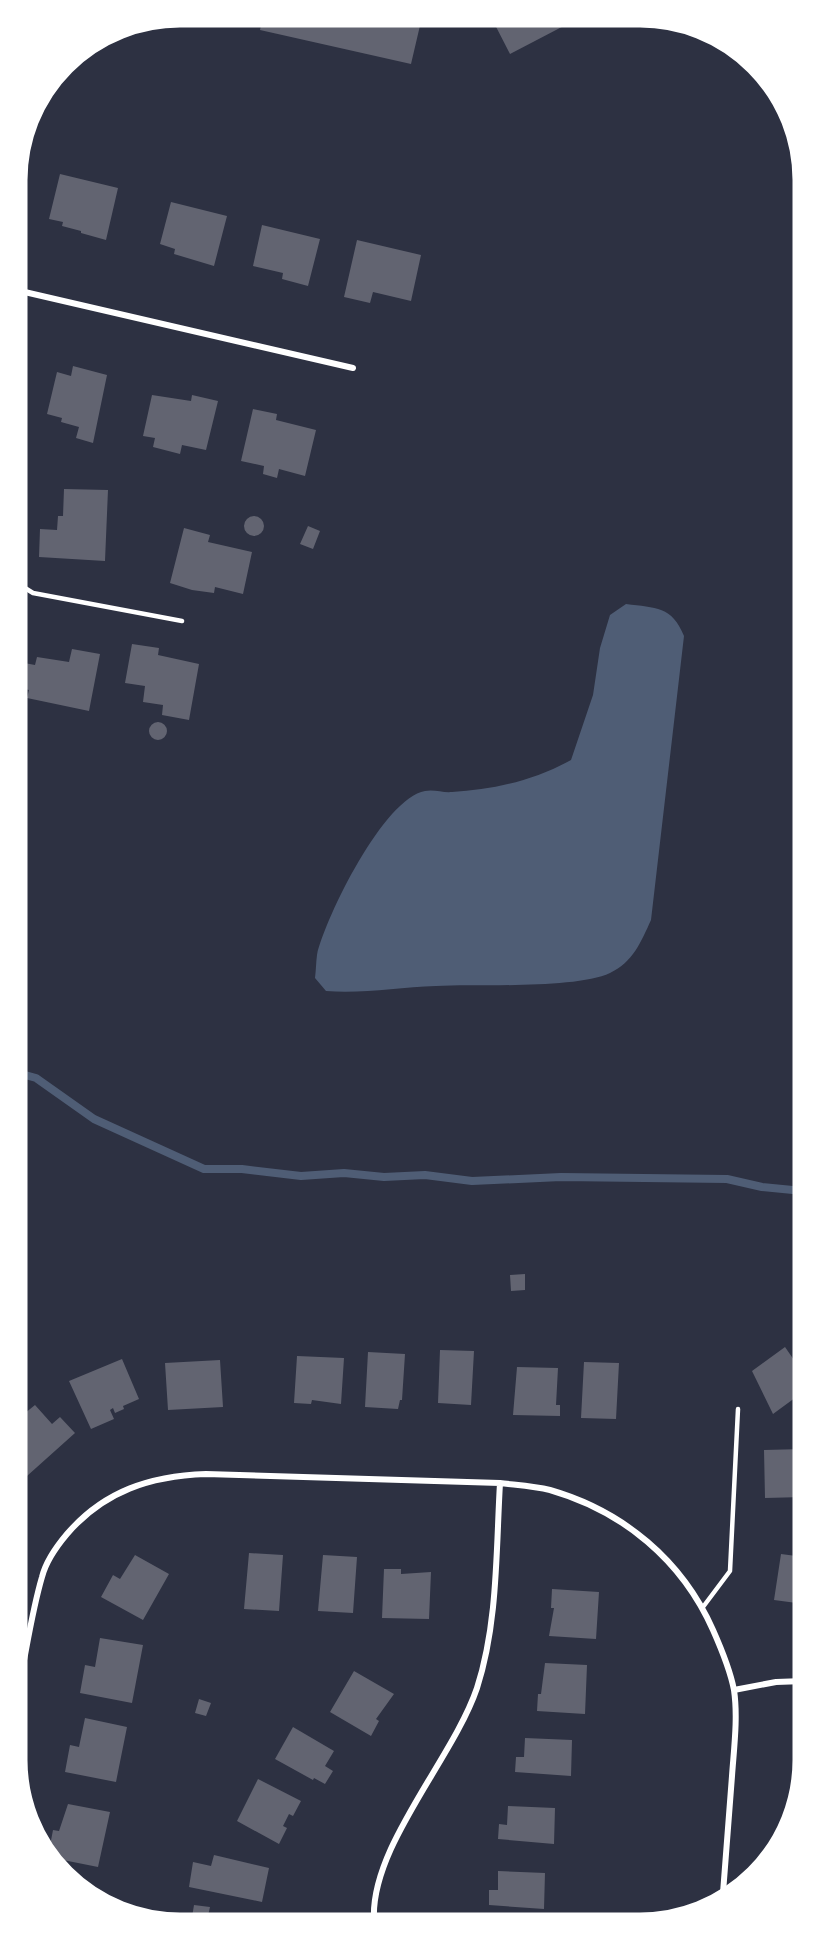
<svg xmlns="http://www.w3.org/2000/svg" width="820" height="1939" font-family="Arial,sans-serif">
	<rect width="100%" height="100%" fill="#2d3142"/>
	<path fill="#4f5d75" d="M626 604C656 608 672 606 684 636L651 920C641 942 633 962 610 973 576 989 477 984 436 986 399 987 363 994 326 991L315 978C316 970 316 962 317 955 326 916 384 798 425 791 434 789 443 793 452 792 493 790 535 780 571 760L593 695 600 648 610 615Z"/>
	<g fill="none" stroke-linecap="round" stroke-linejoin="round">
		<path stroke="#4f5d75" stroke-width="8" d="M18 1073 36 1078 94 1119 204 1169H242L301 1176 344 1173 384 1177 425 1175 472 1181 561 1177 727 1179 762 1187 803 1191"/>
	</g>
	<path fill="#626471" d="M199 15H238L236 27 188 16Z
		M263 16H295L422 17 411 64 260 30Z
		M491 17H561L579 18 510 54Z
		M60 174 118 188 106 240 81 233V231L62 226 63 222 49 219Z
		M171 202 227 216 214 266 174 254 175 249 160 244Z
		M262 225 320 239 308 286 282 279 283 273 253 266Z
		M357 240 421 255 411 301 373 292 370 303 344 297Z
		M73 366 107 375 93 443 76 438 79 427 61 422 62 418 47 414 57 372 71 376Z
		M152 395 191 401 192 395 218 401 206 450 182 445 180 454 153 447 155 438 143 436Z
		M253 409 277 414 276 420 316 430 305 476 279 469 277 478 263 474 264 466 241 461Z
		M64 489 108 490 105 561 39 557 40 529 57 530 58 516H63Z
		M244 526a10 10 0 1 1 20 0a10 10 0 1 1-20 0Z
		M308 526 320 531 313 549 300 544Z
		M184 528 210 535 208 542 252 552 243 594 215 587 214 593 192 590 170 583Z
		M132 644 159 648 158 655 199 664 189 720 162 715 163 705 143 702 145 686 125 683Z
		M72 649 100 654 89 711 27 698 29 690 17 687 19 662 35 665 37 657 69 662Z
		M149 731a9 9 0 1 1 18 0a9 9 0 1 1-18 0Z
		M525 1274V1290L511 1291 510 1275Z
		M785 1347 803 1373V1392L773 1414 752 1371Z
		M440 1350 474 1351 471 1405 438 1403Z
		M368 1352 405 1354 402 1400H400L398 1409 365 1407Z
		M297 1356 344 1358 341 1404 312 1400 311 1404 294 1403Z
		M122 1359 139 1399 123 1406 124 1409 115 1413 113 1408 110 1410 114 1419 91 1429 69 1381Z
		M220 1360 223 1407 168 1410 165 1363Z
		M584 1362 619 1363 616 1419 581 1418Z
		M517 1367 558 1368 556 1405H560V1416L513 1415Z
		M35 1405 52 1424 60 1417 75 1433 27 1476 19 1467V1418Z
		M804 1449V1497L765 1498 764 1450Z
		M249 1553 283 1555 279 1611 244 1609Z
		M781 1554 804 1557V1604L774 1600Z
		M135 1555 169 1574 143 1620 101 1597 113 1575 120 1579Z
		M323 1555 357 1557 353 1613 318 1611Z
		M384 1569H401V1574L431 1572 429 1619 382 1618Z
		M552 1589 599 1592 596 1639 549 1636 554 1608H551Z
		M100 1638 143 1645 132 1703 80 1693 85 1665 95 1667Z
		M545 1663 587 1665 585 1714 537 1711 538 1694H541Z
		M354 1671 394 1694 376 1719 379 1721 371 1736 330 1712Z
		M199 1699 211 1703 206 1716 195 1713Z
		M85 1718 127 1727 116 1782 65 1772 70 1745 79 1747Z
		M293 1727 334 1751 325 1766 333 1771 325 1784 314 1778 313 1780 275 1759Z
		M525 1738 572 1740 571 1776 515 1772 516 1757H524Z
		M802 1753H805V1770L797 1801H794Z
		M258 1779 301 1801 293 1816 289 1814 283 1826 287 1828 279 1844 237 1821Z
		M68 1804 110 1812 98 1867 53 1858 49 1851 53 1830 59 1831Z
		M508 1806 555 1808 554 1844 498 1839 499 1824 507 1825Z
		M214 1855 269 1868 262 1902 189 1887 193 1862 211 1866Z
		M498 1871 545 1873 544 1909 489 1905V1890H498Z
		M194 1905 210 1907 207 1920 192 1917Z"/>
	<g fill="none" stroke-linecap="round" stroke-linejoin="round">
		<path stroke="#fff" stroke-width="4.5" d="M17 583 33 593 182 621
			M703 1607 730 1571 738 1409"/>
		<path stroke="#fff" stroke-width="6" d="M16 290 353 368
			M20 1681C27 1647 32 1611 42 1577 46 1561 56 1547 67 1534 104 1491 150 1476 206 1474L500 1483C516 1485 534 1486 550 1490 623 1511 682 1560 713 1630 721 1648 730 1669 734 1690 738 1717 734 1748 732 1776 729 1815 726 1854 723 1893
			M734 1690 776 1682 804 1681
			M374 1920C370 1847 453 1759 477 1688 498 1623 496 1550 500 1483"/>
	</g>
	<path d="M0 0H820V1939H0ZM180 26H640A154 154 0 0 1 794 180V1760A154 154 0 0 1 640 1914H180A154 154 0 0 1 26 1760V180A154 154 0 0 1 180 26Z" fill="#fff" fill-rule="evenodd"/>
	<path fill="none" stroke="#fff" stroke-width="3" d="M180 26H640A154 154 0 0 1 794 180V1760A154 154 0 0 1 640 1914H180A154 154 0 0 1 26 1760V180A154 154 0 0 1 180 26Z"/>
</svg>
